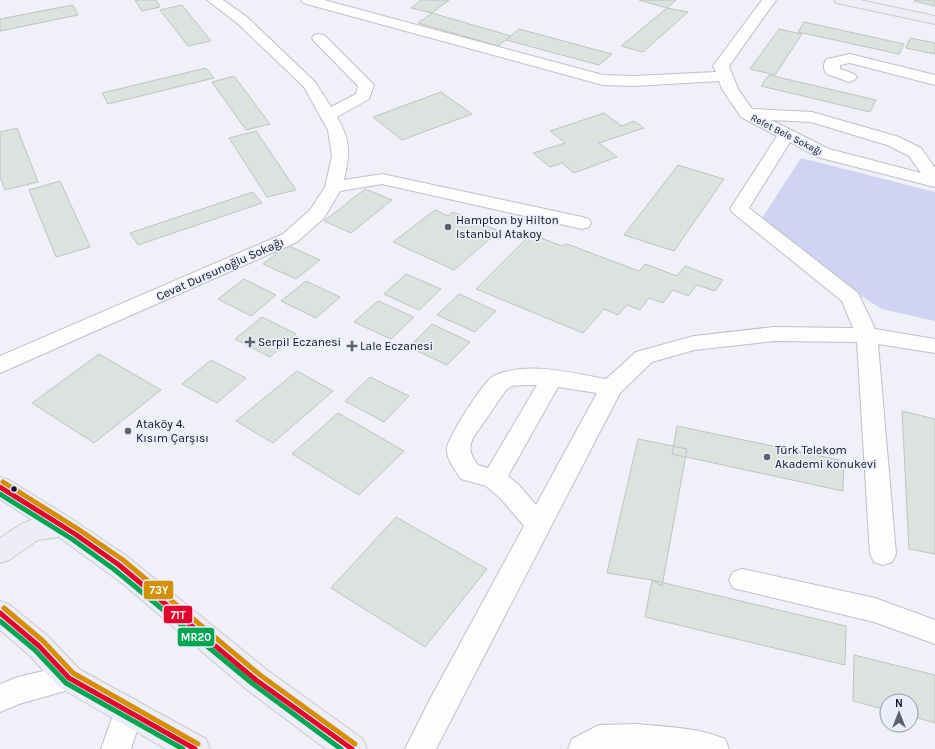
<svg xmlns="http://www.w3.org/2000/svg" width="935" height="749" font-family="Karla,sans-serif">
	<rect width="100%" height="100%" fill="#eff0f8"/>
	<path fill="#d0d3f1" d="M801 158 935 192V321L882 309 848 288 760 221Z"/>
	<path fill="#dee2de" stroke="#c0c3c0" d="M135 0H156L160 7 142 11Z
		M421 0H449L432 13 411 8Z
		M639 0H676L667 8Z
		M915 0H935V6L914 1Z
		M73 5 78 15 0 31V19Z
		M182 5 211 41 188 46 160 10Z
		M667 8 688 12 643 52 621 46Z
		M432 13 511 36 498 46 418 23Z
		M804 22 904 44 899 54 798 32Z
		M519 29 612 54 599 65 506 40Z
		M779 29 802 34 775 75 750 69Z
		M910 38 935 43V54L906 48Z
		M206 68 214 78 108 104 102 93Z
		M769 75 876 100 870 112 761 86Z
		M234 76 270 124 246 130 212 82Z
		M441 92 472 114 402 140 373 117Z
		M604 113 622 126 634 121 644 128 599 143 617 157 574 173 562 163 550 167 533 153 565 143 550 131Z
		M17 128 38 182 5 190 0 177V132Z
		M256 131 296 190 267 197 229 138Z
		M678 165 724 179 674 251 624 235Z
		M60 181 90 247 56 257 29 190Z
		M365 189 392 200 351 233 324 221Z
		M253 192 262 203 138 245 130 233Z
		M435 210 448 216 453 212 499 231 454 270 393 242Z
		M531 234 562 246 567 244 639 271 645 264 677 276 685 266 723 280 715 291 697 285 688 296 673 290 663 303 649 298 640 310 627 305 618 315 604 309 583 333 476 289Z
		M287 245 320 260 296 279 263 264Z
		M406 274 441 289 419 310 384 294Z
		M244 279 276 295 251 316 218 299Z
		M306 281 340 297 316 318 281 301Z
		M459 294 496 311 475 332 437 315Z
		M378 301 414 317 391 339 354 322Z
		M262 317 296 334 270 357 235 339Z
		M432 324 470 342 447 365 409 347Z
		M99 354 161 390 94 443 32 403Z
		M211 360 246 378 217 403 182 384Z
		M297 371 333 391 273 443 236 421Z
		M370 377 409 396 384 422 345 401Z
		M902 411 935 419V554L909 549Z
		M338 413 404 451 359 495 292 454Z
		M677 426 844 461 843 491 672 454Z
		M638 439 687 449 662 586 652 580 607 573Z
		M396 517 487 569 425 647 331 588Z
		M652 580 846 626 845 665 645 617Z
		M854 655 935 675V723L911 716V701H887V710L853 701Z"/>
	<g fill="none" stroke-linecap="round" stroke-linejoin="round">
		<defs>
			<path id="minor" d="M207 0H223L247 17 315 82 331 107 356 94 358 86 314 41 312 38 314 35 319 34 324 35 374 85 369 99 337 117C351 141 350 154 344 180L382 174 582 217 589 219 591 223 589 227 582 229 382 184 340 191 324 218 297 242 0 373V356L283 234 310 210 325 187 332 156 328 130 304 87 237 23Z
				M301 0H324L603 75 634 76 716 72 713 66 762 0H776L729 66 738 89 752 109 812 112 899 137 921 148 935 168V187L817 157 790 142 749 208 858 293 875 329 935 339V353L878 344 896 554 892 562 883 565 874 562 870 554 857 342 774 341 694 350 652 362 620 393 436 749H405L429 701 524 526 501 499 486 486 461 479C456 471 446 459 447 449 447 439 483 382 492 377 496 374 504 372 509 371 540 364 576 374 606 379L636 352 694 336 774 327 853 328 842 301 733 213 730 209 777 136 741 117 722 89 719 81 634 86 603 85 303 3ZM771 120 811 122 887 145 909 156 921 173 829 149ZM523 385H537L488 468 478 465C471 456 468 449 473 438L506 390 512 386ZM558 387 597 393 536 505 519 485 508 476Z
				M850 54 935 75V85L850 63 840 65V69L854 74 857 77 854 80 849 82 827 74C823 70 823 63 827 59Z
				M742 569 875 598 935 620V644L874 622 733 588 729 580 733 572Z
				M69 665 79 669 83 678 79 687 19 704 0 712V684L18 677Z
				M128 697 138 701 143 711 131 749H101L118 701Z
				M636 724C665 727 697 727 725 739L729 749H568L572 739 599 725Z"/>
			<path id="major" d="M834 0H860L935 16V24L841 4 836 3Z
				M0 477 9 480 72 519 128 557 267 670 363 739 367 749H326L246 689 123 584 59 537 38 540 9 560 0 563V538L23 523 32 520 0 499Z
				M0 601 10 605 49 637 79 669 206 739 210 749H166L59 687 29 655 0 630Z"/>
		</defs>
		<use href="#minor" stroke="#bfc0ca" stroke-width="2"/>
		<use href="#major" stroke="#cacad0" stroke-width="2"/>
		<use href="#minor" fill="#fdfdfe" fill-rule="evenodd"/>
		<use href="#major" fill="#ecedf5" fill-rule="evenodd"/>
		<defs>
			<path id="bus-1" d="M0 487 75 534 119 565 256 680 352 749
				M0 613 39 646 69 678 195 749"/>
			<path id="bus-2" d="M0 494 72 539 115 570 253 684 341 749
				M0 621 35 650 66 683 183 749"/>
			<path id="bus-3" d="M3 482 78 529 123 560 260 675 355 744
				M4 608 43 641 73 673 198 744"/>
		</defs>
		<use href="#bus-1" stroke="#ebedfc" stroke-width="8"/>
		<use href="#bus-2" stroke="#ebedfc" stroke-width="8"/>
		<use href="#bus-3" stroke="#ebedfc" stroke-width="8"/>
		<use href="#bus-1" stroke="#e4002b" stroke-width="5"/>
		<use href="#bus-2" stroke="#00a651" stroke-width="5"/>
		<use href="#bus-3" stroke="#d49005" stroke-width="5"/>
	</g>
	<g fill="#5f606b" stroke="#ebedfc" stroke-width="1.5">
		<circle cx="448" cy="227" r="4"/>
		<path d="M248 336h4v4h4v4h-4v4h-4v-4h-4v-4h4z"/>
		<path d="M350 340h4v4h4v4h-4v4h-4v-4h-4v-4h4z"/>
		<circle cx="128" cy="431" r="4"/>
		<circle cx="767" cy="457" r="4"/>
	</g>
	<circle fill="#11131f" stroke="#ebedfc" stroke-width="1.5" cx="14" cy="489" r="3.5"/>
	<g text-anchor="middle" stroke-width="3.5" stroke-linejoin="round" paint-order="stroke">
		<g font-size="10" fill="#11131f" stroke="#ebedfc">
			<text transform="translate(787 134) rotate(27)" y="4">Refet Bele Sokağı</text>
		</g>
		<g font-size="12" fill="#11131f" stroke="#ebedfc" text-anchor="start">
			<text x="456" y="224">Hampton by Hilton<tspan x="456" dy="14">Istanbul Atakoy</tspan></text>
			<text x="258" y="346">Serpil Eczanesi</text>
			<text x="360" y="350">Lale Eczanesi</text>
			<text x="136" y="428">Ataköy 4.<tspan x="136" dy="14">Kısım Çarşısı</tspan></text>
			<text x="775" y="454">Türk Telekom<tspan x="775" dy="14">Akademi konukevi</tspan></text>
		</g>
		<g font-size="12" fill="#11131f" stroke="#ebedfc">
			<text transform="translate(220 269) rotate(-24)" y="4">Cevat Dursunoğlu Sokağı</text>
		</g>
	</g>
	<g stroke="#ebedfc" stroke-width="1.5">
		<rect x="143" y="580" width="31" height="20" rx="4" fill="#d49005"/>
		<rect x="163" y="605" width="30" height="19" rx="4" fill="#e4002b"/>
		<rect x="177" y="627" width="38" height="20" rx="4" fill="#00a651"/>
	</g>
	<g font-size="11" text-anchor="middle" font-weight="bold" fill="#fff">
		<text x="159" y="594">73Y</text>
		<text x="178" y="619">71T</text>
		<text x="196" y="641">MR20</text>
	</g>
	<g transform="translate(899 713)"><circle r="19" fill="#ebedfc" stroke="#9496a4"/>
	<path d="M0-3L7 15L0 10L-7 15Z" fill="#5f606b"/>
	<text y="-6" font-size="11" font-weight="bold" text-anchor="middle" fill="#11131f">N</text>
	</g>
</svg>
